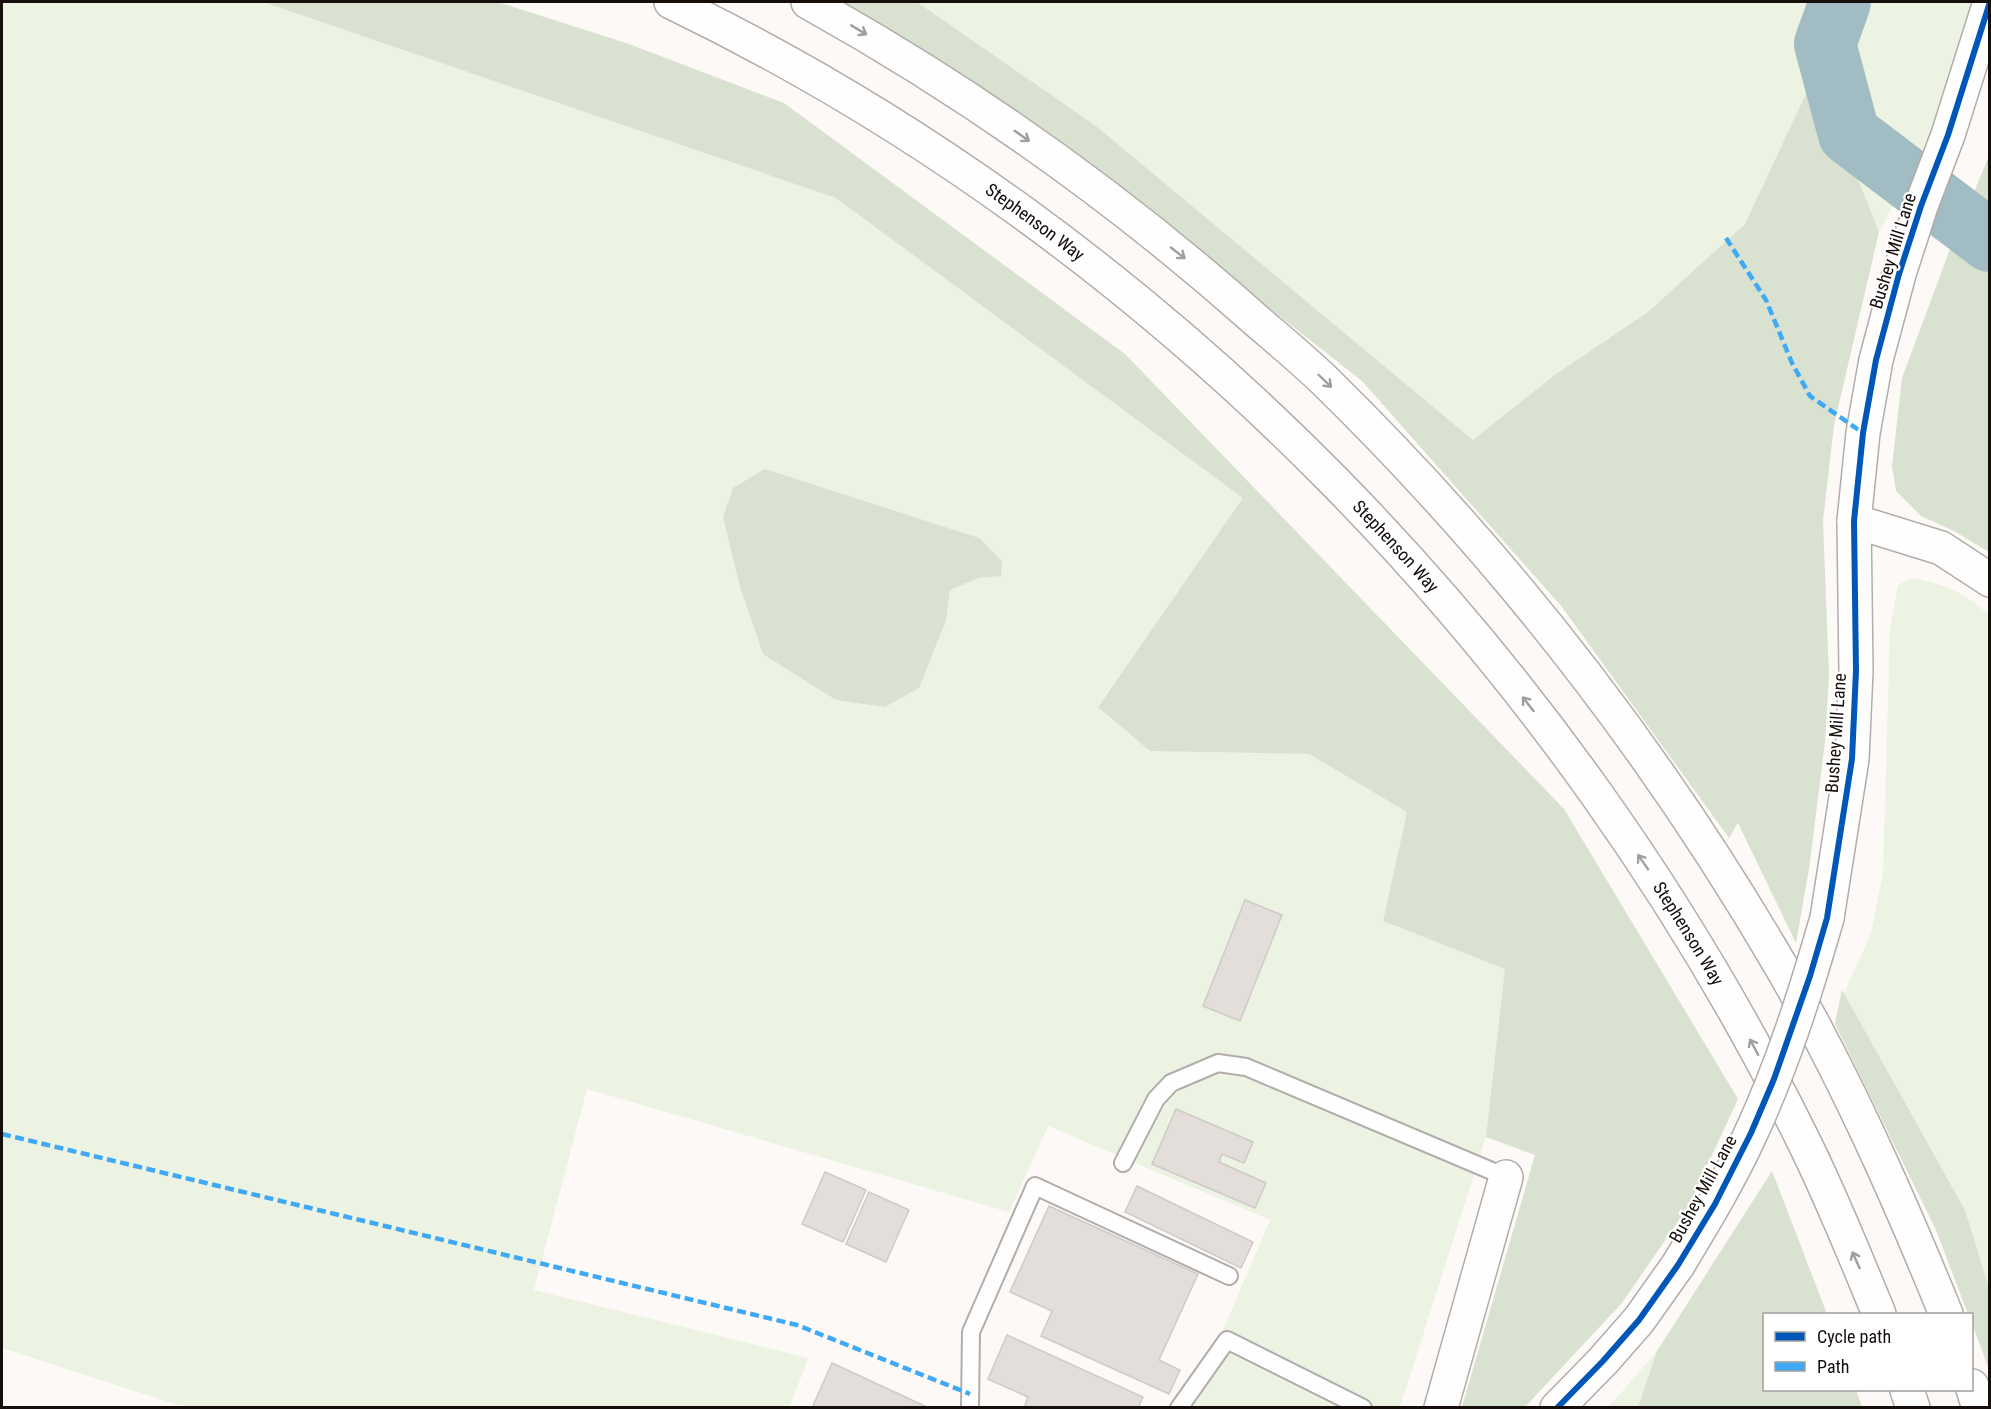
<svg xmlns="http://www.w3.org/2000/svg" width="1991" height="1409" font-family="'Roboto Condensed',sans-serif">
	<rect width="100%" height="100%" fill="#fcf9f7"/>
	<path fill="#ecf3e3" fill-rule="evenodd" d="M2 2H263L836 198 1244 498 1098 706 1150 751 1309 754 1407 812 1383 921 1506 969 1486 1137 1400 1407H1190L1270 1220 1048 1126 1009 1212 587 1089 534 1290 808 1358 790 1407H184L2 1348ZM723 517 1001 576 978 578 763 654 740 587Z
		M917 2H1832L1823 37 1820 64 1746 224 1648 312 1556 374 1473 440 1096 126Z
		M1856 2H1974L1941 111 1915 164 1879 232 1840 134 1835 99Z
		M1912 578C1944 584 1966 593 1989 615V1288L1965 1210 1844 994 1871 933 1883 873 1890 629 1898 585Z
		M1657 1351 1638 1407H1607L1615 1400Z"/>
	<path fill="#d9e1d0" d="M263 2H498L629 44 784 103 1125 354 1564 809 1738 1099 1688 1207 1622 1303 1525 1407H1462L1535 1155 1486 1137 1505 969 1383 921 1407 812 1309 754 1150 751 1098 707 1243 498 836 198Z
		M837 2H917L1096 126 1473 440 1556 374 1648 312 1745 224 1820 64 1840 134 1879 232 1834 425 1823 521 1829 676 1825 742 1809 869 1796 943 1738 823 1729 838 1562 607 1362 381 1111 183Z
		M1989 156V552L1954 531 1921 516 1896 491 1892 466 1902 378 1949 252Z
		M765 469 979 538 1002 561 1001 576 978 578 950 590 946 620 919 688 885 707 836 700 763 654 740 587 723 517 733 488Z
		M1842 990 1965 1210 1989 1288V1370L1972 1323V1314H1968L1936 1230 1835 1024Z
		M1772 1171 1827 1314H1764V1390H1856L1862 1407H1638L1657 1351Z"/>
	<g fill="none" stroke-linecap="round" stroke-linejoin="round">
		<path stroke="#a1bcc2" stroke-width="62" d="M1840 2 1825 44 1849 134 1990 241"/>
	</g>
	<path fill="#e4dedb" stroke="#cfcac7" stroke-width="1.5" d="M1245 900 1282 915 1240 1021 1203 1006Z
		M1176 1109 1253 1142 1244 1163 1222 1154 1219 1162 1266 1183 1255 1208 1152 1164Z
		M825 1172 866 1190 843 1242 802 1224Z
		M1137 1186 1253 1242 1241 1268 1125 1212Z
		M869 1192 909 1210 886 1262 846 1244Z
		M1049 1206 1198 1274 1159 1360 1180 1370 1169 1394 1041 1336 1052 1311 1010 1292Z
		M1007 1335 1143 1397 1138 1408H1024L1028 1397 988 1379Z
		M832 1363 929 1408H812Z"/>
	<g fill="none" stroke-linecap="round" stroke-linejoin="round">
		<defs>
			<path id="lane" d="M1123 1163 1156 1099 1171 1083 1218 1063 1246 1067 1506 1177
				M970 1408 971 1332 1035 1186 1229 1276
				M1179 1408 1227 1340 1363 1408"/>
			<path id="street" d="M1854 521 1941 548 1990 580
				M1441 1408 1506 1177"/>
			<path id="secondary" d="M1827 918 1852 759 1856 671 1854 521 1863 433 1876 360 1899 274 1921 206 1948 135 1990 2
				M1557 1408 1603 1361 1639 1320 1678 1265"/>
			<g id="primary">
				<path id="s1" d="M671 2C1160 237 1568 659 1806 1146 1833 1201 1856 1258 1879 1314"/>
				<path d="M808 2C968 91 1119 198 1257 321 1279 340 1302 359 1324 380 1502 554 1657 753 1782 968 1846 1079 1898 1196 1946 1314"/>
				<path d="M1972 1386 1979 1408"/>
				<path d="M1907 1390 1913 1408"/>
			</g>
		</defs>
		<use href="#lane" stroke="#b2adaa" stroke-width="20"/>
		<use href="#street" stroke="#b2adaa" stroke-width="36"/>
		<use href="#secondary" stroke="#b2adaa" stroke-width="36"/>
		<use href="#primary" stroke="#b2adaa" stroke-width="36"/>
		<use href="#lane" stroke="#fffefe" stroke-width="16"/>
		<use href="#street" stroke="#fffefe" stroke-width="33"/>
		<use href="#secondary" stroke="#fffefe" stroke-width="33"/>
		<use href="#primary" stroke="#fffefe" stroke-width="33"/>
		<defs>
			<path id="secondary-bridge" d="M1678 1265C1704 1222 1730 1179 1751 1133 1783 1064 1806 991 1827 918"/>
		</defs>
		<use href="#secondary-bridge" stroke="#b2adaa" stroke-width="36" stroke-linecap="butt"/>
		<use href="#secondary-bridge" stroke="#fffefe" stroke-width="33"/>
		<path stroke="#3fa9f5" stroke-width="4.5" stroke-dasharray="9 4.5" stroke-linecap="butt" d="M1726 238 1766 300 1792 363 1810 396 1863 433
			M2 1134 797 1325 970 1394"/>
		<defs>
			<path id="cycleway" d="M1557 1408 1603 1361 1639 1320 1678 1265 1715 1204 1751 1133 1774 1079 1810 976 1827 918 1852 759 1856 671 1854 521 1863 433 1876 360 1899 274 1921 206 1948 135 1990 2"/>
		</defs>
		<use href="#cycleway" stroke="#fff" stroke-width="10"/>
		<use href="#cycleway" stroke="#0057b8" stroke-width="6"/>
	</g>
	<defs><path id="oneway-shaft" d="M-6 0H5M1.5-3L5.5 0L1.5 3" fill="none" stroke-width="1.6" stroke-linecap="round" stroke-linejoin="round" transform="scale(1.5)"/></defs>
	<g stroke="#a19e9d">
		<use href="#oneway-shaft" transform="translate(859 30) rotate(31)"/>
		<use href="#oneway-shaft" transform="translate(1022 136) rotate(35)"/>
		<use href="#oneway-shaft" transform="translate(1178 253) rotate(38)"/>
		<use href="#oneway-shaft" transform="translate(1325 381) rotate(44)"/>
		<use href="#oneway-shaft" transform="translate(1528 704) rotate(-128)"/>
		<use href="#oneway-shaft" transform="translate(1643 862) rotate(-125)"/>
		<use href="#oneway-shaft" transform="translate(1754 1047) rotate(-118)"/>
		<use href="#oneway-shaft" transform="translate(1856 1260) rotate(-114)"/>
	</g>
	<g text-anchor="middle" stroke-width="4.5" stroke-linejoin="round" paint-order="stroke">
		<g font-size="18" fill="#150e0b" stroke="#fff">
			<text dy="6" stroke="none"><textPath href="#s1" startOffset="426">Stephenson Way</textPath></text>
			<text transform="translate(1893 251) rotate(-73)" y="6">Bushey Mill Lane</text>
			<text dy="6" stroke="none"><textPath href="#s1" startOffset="912">Stephenson Way</textPath></text>
			<text transform="translate(1836 733) rotate(-86)" y="6">Bushey Mill Lane</text>
			<text dy="6" stroke="none"><textPath href="#s1" startOffset="1398">Stephenson Way</textPath></text>
			<text transform="translate(1703 1189) rotate(-61)" y="6">Bushey Mill Lane</text>
		</g>
	</g>
	<rect width="1991" height="1409" fill="none" stroke="#150e0b" stroke-width="6"/>
	<rect x="1763" y="1313" width="210" height="78" fill="#ffffff" stroke="#a19f9d" stroke-width="1.5"/>
	<rect x="1775" y="1332" width="30" height="9" fill="#0057b8" stroke="#a19f9d" stroke-width="1.5"/>
	<text x="1817" y="1343" font-size="18" fill="#150e0b">Cycle path</text>
	<rect x="1775" y="1362" width="30" height="9" fill="#3fa9f5" stroke="#a19f9d" stroke-width="1.5"/>
	<text x="1817" y="1373" font-size="18" fill="#150e0b">Path</text>
</svg>
